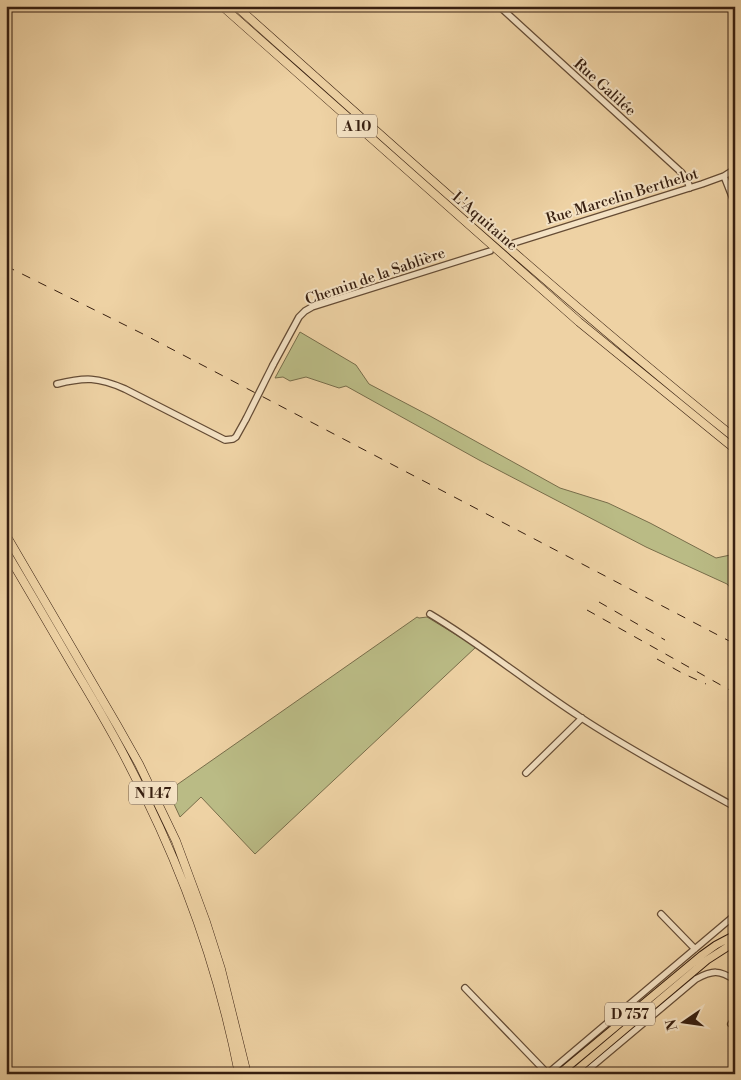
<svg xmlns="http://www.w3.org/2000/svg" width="741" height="1080" font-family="'Libre Bodoni',serif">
	<rect width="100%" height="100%" fill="#eed2a4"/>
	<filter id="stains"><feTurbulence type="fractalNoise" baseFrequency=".004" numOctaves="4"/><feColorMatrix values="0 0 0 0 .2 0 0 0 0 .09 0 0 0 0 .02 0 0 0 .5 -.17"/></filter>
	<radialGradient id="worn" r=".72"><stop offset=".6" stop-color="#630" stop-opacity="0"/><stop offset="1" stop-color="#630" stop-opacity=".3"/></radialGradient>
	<path fill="#babb85" stroke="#786d4a" d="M300 332 356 365 369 384 430 416 560 488 608 503 650 523 716 558 735 554V593L727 584 646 547 577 511 479 460 346 386 339 388 306 377 290 381 283 377 275 378Z
		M417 617 419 618 427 617 476 647 255 854 201 797 180 817 168 791Z"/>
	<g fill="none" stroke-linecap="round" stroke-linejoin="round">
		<defs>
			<path id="minor" d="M499 6 682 173 687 180 690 188
				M724 176 735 204
				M514 243 702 184 724 176 735 169
				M273 365 299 317 305 311 312 307 490 251
				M57 384C85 377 98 377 125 389L225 440 233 439 236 437 246 419
				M430 614C482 645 529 684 580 717 630 750 683 778 735 807
				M526 773 582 718
				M661 914 695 949
				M465 988 548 1074
				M731 1024 735 1018
				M6 1070 10 1074
				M547 1074 735 915
				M583 1074 696 979C713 970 719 970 735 980"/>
			<path id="major" d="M559 1074 702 955 716 945 735 935
				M572 1074 707 960 735 942"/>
			<path id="highway" d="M222 6 579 322 735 449
				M236 6C400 152 563 300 735 438
				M6 535 117 725 139 764 176 841 206 922 221 969 247 1074
				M6 552C30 592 53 632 77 673 95 703 113 733 129 765 180 862 218 966 239 1074"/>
		</defs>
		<use href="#minor" stroke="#654c35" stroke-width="8"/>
		<use href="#major" stroke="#371f10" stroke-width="9"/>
		<use href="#highway" stroke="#371f10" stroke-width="9"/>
		<use href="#minor" stroke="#f4e2c4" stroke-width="5.5"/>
		<use href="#major" stroke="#eed2a4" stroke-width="7"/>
		<use href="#highway" stroke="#eed2a4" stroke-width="8"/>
		<path stroke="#371f10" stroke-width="1" stroke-dasharray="9 9" stroke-linecap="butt" d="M6 266 141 333 735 644
			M599 602 665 640
			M587 610 735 693
			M657 659 682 673 706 684"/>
		<defs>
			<path id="minor-bridge" d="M246 419 273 365"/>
		</defs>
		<use href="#minor-bridge" stroke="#654c35" stroke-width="8" stroke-linecap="butt"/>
		<use href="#minor-bridge" stroke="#f4e2c4" stroke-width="5.5"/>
	</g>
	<g text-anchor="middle" stroke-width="4" stroke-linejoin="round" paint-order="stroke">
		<g fill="#f4e2c4" stroke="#705a46" stroke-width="1">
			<rect x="337" y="114.5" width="40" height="23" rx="4"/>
			<rect x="129" y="781.5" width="48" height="23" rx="4"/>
			<rect x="605" y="1002.5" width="50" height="23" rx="4"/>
		</g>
		<g font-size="14" font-weight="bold" fill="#371f10">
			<text x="357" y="131">A 10</text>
			<text x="153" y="798">N 147</text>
			<text x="630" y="1019">D 757</text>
		</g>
		<g font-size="15" fill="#371f10" stroke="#f4e2c4">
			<text transform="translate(605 87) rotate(42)" y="5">Rue Galilée</text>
			<text transform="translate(622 196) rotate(-17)" y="5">Rue Marcelin Berthelot</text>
			<text transform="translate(485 221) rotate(41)" y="5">L'Aquitaine</text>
			<text transform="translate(375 276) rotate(-19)" y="5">Chemin de la Sablière</text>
		</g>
	</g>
	<rect width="741" height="1080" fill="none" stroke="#eed2a4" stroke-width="25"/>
	<rect x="8" y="8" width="726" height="1065" fill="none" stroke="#371f10" stroke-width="2.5"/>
	<rect x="12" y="12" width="716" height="1055" fill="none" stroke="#371f10"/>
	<g transform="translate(684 1022) rotate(257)" stroke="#f4e2c4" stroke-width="4" paint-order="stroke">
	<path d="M0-4L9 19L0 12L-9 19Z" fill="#371f10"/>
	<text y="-8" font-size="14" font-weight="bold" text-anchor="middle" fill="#371f10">N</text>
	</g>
	<rect width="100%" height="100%" filter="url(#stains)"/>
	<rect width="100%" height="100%" fill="url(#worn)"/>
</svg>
